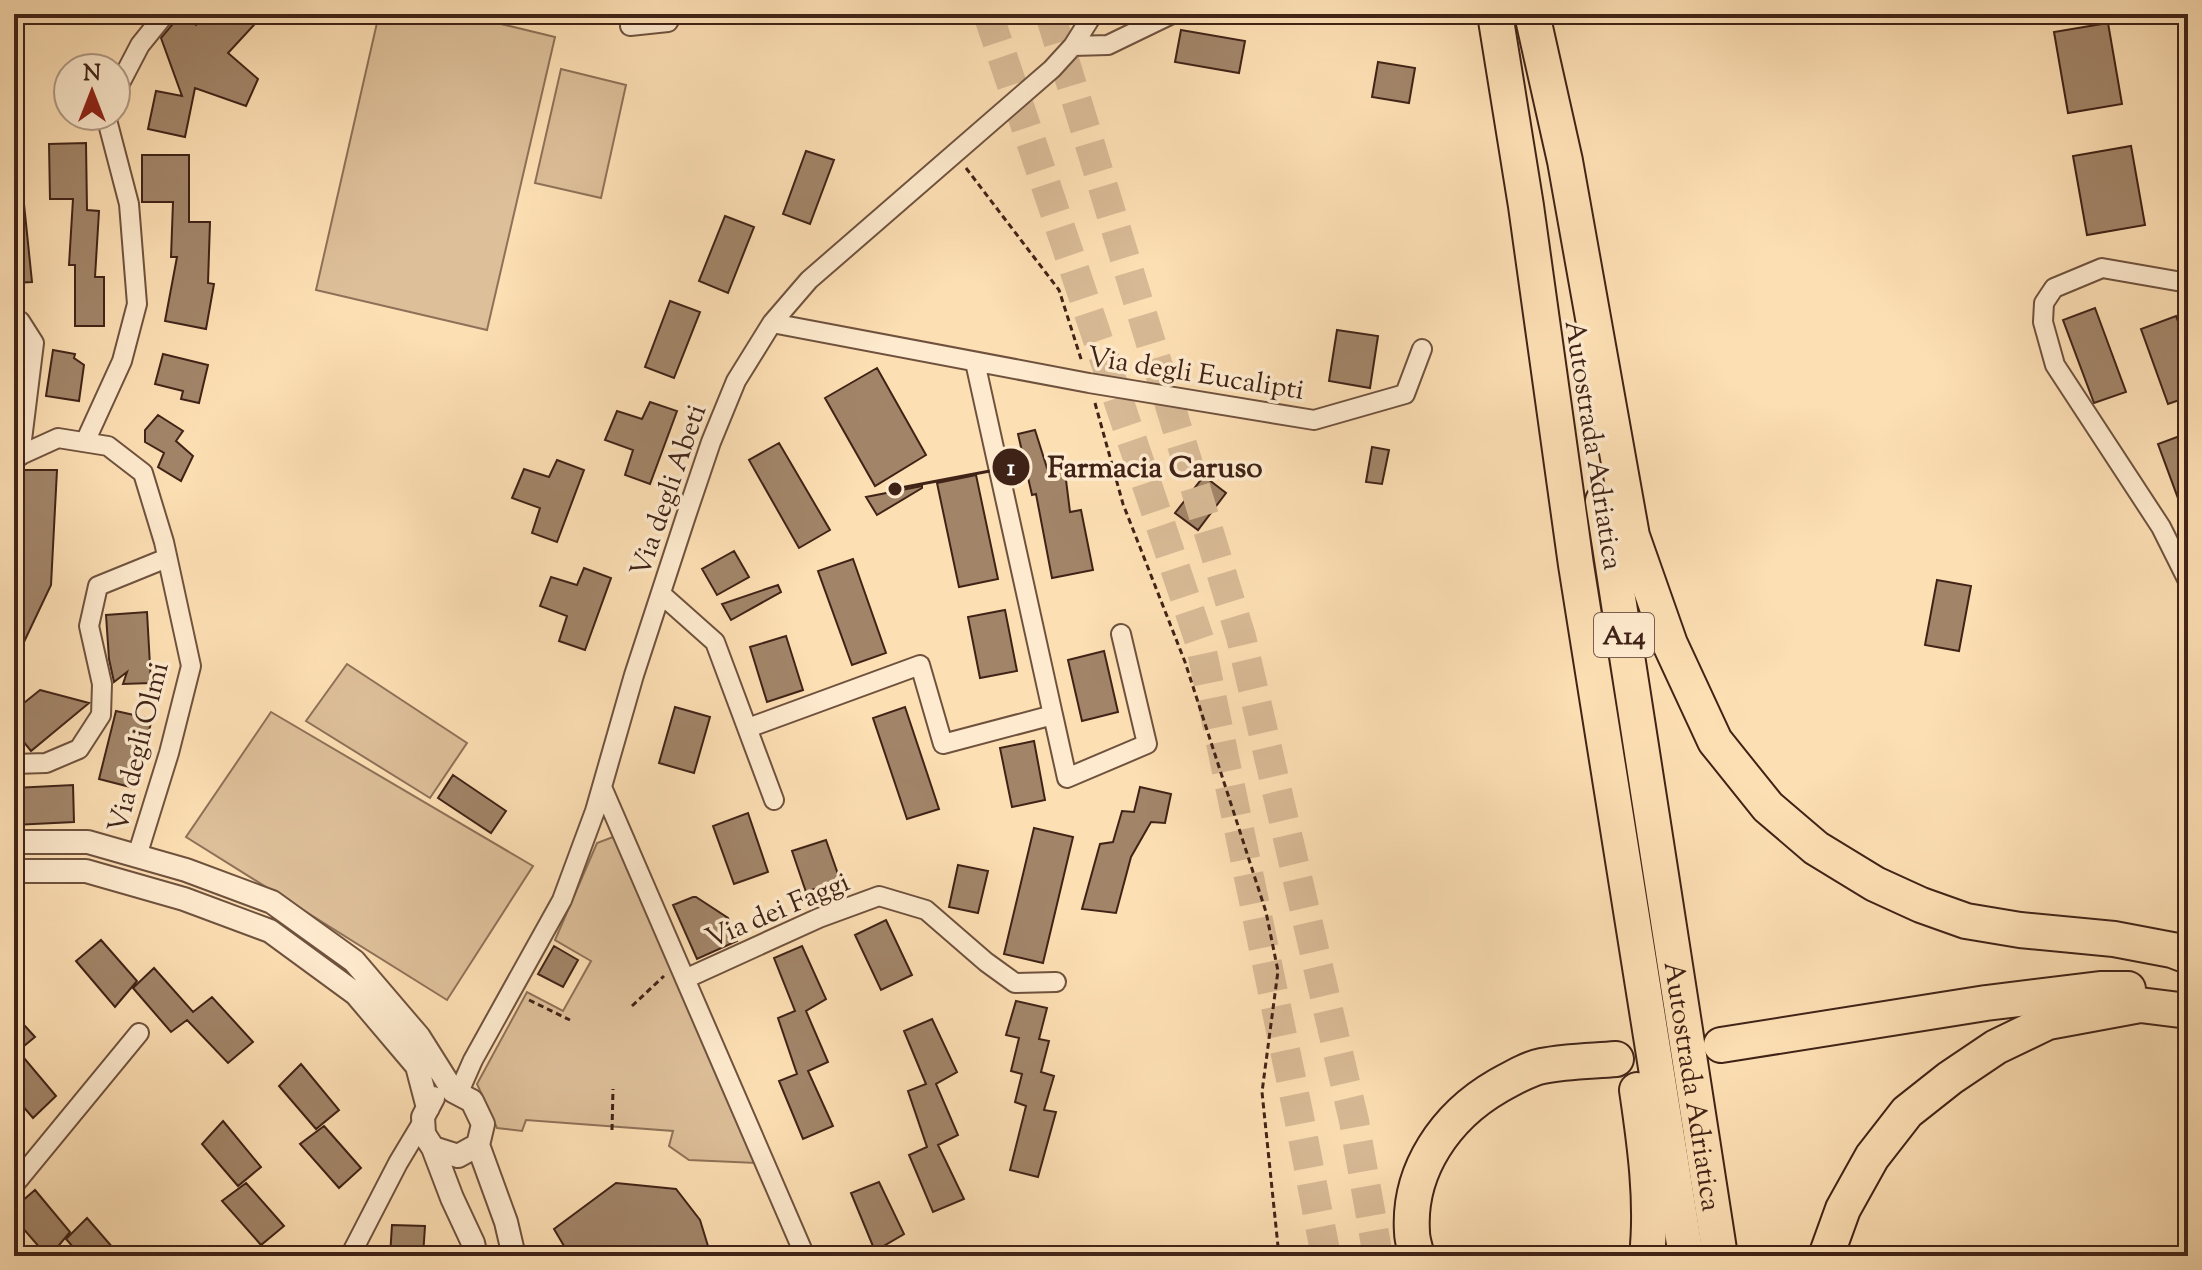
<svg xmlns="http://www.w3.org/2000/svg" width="2202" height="1270" font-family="'Sorts Mill Goudy',serif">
	<rect width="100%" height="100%" fill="#fddfb4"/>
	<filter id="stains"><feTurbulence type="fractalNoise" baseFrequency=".0025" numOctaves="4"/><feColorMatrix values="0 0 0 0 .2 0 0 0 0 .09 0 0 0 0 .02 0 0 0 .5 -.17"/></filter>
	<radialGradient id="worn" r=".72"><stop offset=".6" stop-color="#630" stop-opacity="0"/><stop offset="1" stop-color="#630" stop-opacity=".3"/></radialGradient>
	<path fill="#ddbf99" stroke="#8e7158" stroke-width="2" d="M379 14H460L555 37 487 330 316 290Z
		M561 69 626 85 601 198 535 183Z
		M347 664 467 743 430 798 306 721Z
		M271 712 533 866 447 1000 186 837Z
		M613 837 628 858 756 1163 689 1160 669 1146 673 1131 526 1120 522 1131 497 1128 477 1084 527 992 563 1011 591 961 555 940 597 843Z"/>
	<path fill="#a28569" stroke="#402317" stroke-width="2" d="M181 14 196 25 206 14H264L228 53 258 79 246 106 195 88 185 137 148 129 156 91 182 96 161 38Z
		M2108 23 2122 104 2068 113 2054 32Z
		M1181 30 1245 41 1239 73 1175 62Z
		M1378 62 1415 68 1409 103 1372 97Z
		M86 143 87 210 99 211 95 277H104V326H75V265H69L73 199H50L49 144Z
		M2131 146 2145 225 2087 235 2073 156Z
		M806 151 834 160 810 224 783 214Z
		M142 155H189V222H210L208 283 214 284 206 329 165 321 177 257H171L173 202H142Z
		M24 204 32 282 14 283V205Z
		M725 216 754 227 728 293 699 281Z
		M670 301 700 312 674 378 645 367Z
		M2095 308 2126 392 2094 403 2063 320Z
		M2176 316 2188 348V397L2168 404 2141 329Z
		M1337 330 1378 336 1370 388 1329 381Z
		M53 350 75 354 74 358 84 365 79 401 46 396Z
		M163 354 208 365 199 403 181 399 183 391 155 384Z
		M877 368 926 455 875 486 825 398Z
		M650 402 677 411 650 484 625 475 633 450 605 440 617 411 642 419Z
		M158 415 183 431 176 441 193 456 181 481 158 467 164 453 145 442V430Z
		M1035 430 1047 468 1064 464 1070 512 1081 510 1093 570 1052 578 1036 494 1032 495 1018 434Z
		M2188 433V520H2186L2158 444Z
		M779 443 830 530 799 548 749 460Z
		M1372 447 1389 450 1382 484 1366 482Z
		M557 460 584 470 557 542 532 533 540 508 512 498 524 469 549 477Z
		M23 470H57L51 585 14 663V587L17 582Z
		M976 475 998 579 959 587 937 483Z
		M1204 476 1226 493 1198 530 1175 513Z
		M922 486V488L877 515 866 497Z
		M734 551 749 577 717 595 702 569Z
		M853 559 886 653 852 665 818 571Z
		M584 568 611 578 585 650 559 641 567 616 540 606 551 577 577 585Z
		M1937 580 1971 586 1959 651 1925 645Z
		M778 585 781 592 731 620 722 604Z
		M1005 610 1017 671 980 678 968 617Z
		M147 612 151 683 123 684 127 672 114 682 109 659 106 615Z
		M786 636 803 690 767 702 750 647Z
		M1104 651 1118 712 1082 721 1068 660Z
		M40 690 89 703 31 751 14 730V711Z
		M675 707 710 717 694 773 659 763Z
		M905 707 939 809 907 819 873 718Z
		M116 711 152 719 134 788 99 779Z
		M1034 741 1045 800 1012 807 1000 748Z
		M453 775 506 811 491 833 438 798Z
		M73 785 74 822 14 825V788Z
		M1140 787 1171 794 1165 823 1151 822 1131 857 1116 913 1082 909 1100 844 1113 842 1122 811 1134 812Z
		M748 813 768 872 734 884 713 826Z
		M1034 828 1073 837 1043 963 1004 954Z
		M826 840 840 880 806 892 792 851Z
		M958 865 988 871 978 913 949 907Z
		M693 897H696L728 918 737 941 697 959 673 905Z
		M886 920 912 975 881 990 855 935Z
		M101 940 137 981 115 1007 76 961Z
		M554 946 578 960 563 987 538 974Z
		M802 946 826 999 806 1011 828 1062 808 1071 833 1126 803 1139 779 1081 797 1074 778 1018 795 1011 774 958Z
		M154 968 193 1012 212 997 253 1042 228 1063 187 1020 171 1032 133 988Z
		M1016 1001 1047 1008 1039 1039 1049 1041 1041 1072 1054 1076 1044 1110 1056 1112 1038 1177 1010 1170 1026 1106 1015 1102 1022 1074 1011 1071 1019 1038 1006 1035Z
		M14 1014 35 1037 18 1051 56 1096 33 1118 14 1096Z
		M932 1019 957 1072 936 1084 958 1135 938 1145 964 1199 933 1212 909 1155 927 1147 908 1091 926 1084 904 1031Z
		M301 1064 339 1110 316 1129 279 1086Z
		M223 1121 261 1167 238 1186 202 1144Z
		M324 1126 361 1168 339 1188 300 1144Z
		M879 1182 904 1234 875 1251 851 1193Z
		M246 1183 284 1226 261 1245 222 1201Z
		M616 1183 676 1189 700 1220 708 1246 694 1256H570L554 1229Z
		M35 1190 70 1232 50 1256H47L14 1218V1208Z
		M87 1218 120 1256H81L66 1239Z
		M392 1225 425 1226 423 1256H390Z"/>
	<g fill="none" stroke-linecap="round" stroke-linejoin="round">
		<path stroke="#d7b995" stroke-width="30" stroke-dasharray="30 15" stroke-linecap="butt" d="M988 14 1200 642 1300 1122 1326 1256
			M1050 14 1241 637 1354 1121 1378 1256"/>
		<defs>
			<path id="minor" d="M630 26 668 22 673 14
				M1073 46 1108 45 1172 14
				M116 91 140 45 165 14
				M2188 283 2102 268 2054 288 2044 303 2043 322 2055 365 2161 527 2188 581
				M14 320 20 321 34 343 20 456
				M772 323 1089 383 1314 420 1405 394 1422 349
				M85 442 122 361 137 304 129 204 106 116
				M14 458 58 438 108 446 143 473 164 542 191 666 169 753 137 856
				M661 594 715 642 774 800
				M1053 715 1067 778 1147 744 1121 634
				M748 728 920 665 943 744 1053 715 975 362
				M14 764 46 763 79 749 101 715 102 684 89 626 98 586 167 558
				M602 787 805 1256
				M685 979 819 918 879 896 926 910 986 962 1015 983 1056 982
				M458 1094 473 1060 562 900 595 811 634 675 685 519 711 442 736 381 772 323 809 280 1052 69 1073 46 1093 14
				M14 1185 139 1033
				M350 1256 398 1163 422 1123"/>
			<path id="tertiary" d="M14 842H88L186 870 272 902 354 961 419 1037 453 1091 472 1101 483 1124 478 1145 506 1222 514 1256
				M14 871H86L184 899 270 931 356 994 417 1066 428 1108
				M433 1098 423 1117 424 1134 433 1148 452 1198 473 1243 476 1256
				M433 1148 458 1156 478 1145"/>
			<g id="motorway">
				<path d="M1495 14 1526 206 1576 565 1686 1256"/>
				<path d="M1532 14 1565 161 1632 536 1670 644 1715 741 1768 807 1816 848 1875 884 1921 905 1966 921 2020 930 2114 939 2172 950 2188 956"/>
				<path id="s1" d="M1603 501 1720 1256"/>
				<path d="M1721 1045 1986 1003 2100 989H2128"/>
				<path d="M1637 1090C1645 1144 1653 1202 1647 1256"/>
				<path d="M1417 1256C1415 1248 1412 1240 1412 1232 1408 1170 1446 1116 1498 1086 1511 1079 1527 1069 1542 1066 1566 1061 1592 1061 1616 1059"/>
				<path d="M1826 1256 1843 1209 1872 1157 1907 1112 1950 1078 1996 1047 2048 1022 2140 1005 2188 1011"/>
			</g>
		</defs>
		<use href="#minor" stroke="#6f523e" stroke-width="22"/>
		<use href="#tertiary" stroke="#6f523e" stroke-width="26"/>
		<use href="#motorway" stroke="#402317" stroke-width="38"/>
		<path stroke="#402317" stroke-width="3" stroke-dasharray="6 4" stroke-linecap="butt" d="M966 168 1059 290 1082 362
			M1095 403 1123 504 1185 662 1266 912 1278 971 1262 1092 1279 1256
			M529 1000 570 1020
			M632 1006 664 976
			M612 1130 613 1089"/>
		<use href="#minor" stroke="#feeace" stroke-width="18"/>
		<use href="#tertiary" stroke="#feeace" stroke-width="22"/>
		<use href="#motorway" stroke="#fddfb4" stroke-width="34"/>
	</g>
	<g text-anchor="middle" stroke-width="7" stroke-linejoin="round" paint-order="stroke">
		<rect fill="#feeace" stroke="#795f4e" stroke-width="2" x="1594" y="613" width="60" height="44" rx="6"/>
		<g font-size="26" font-weight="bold" fill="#402317">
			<text x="1624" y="644">A14</text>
		</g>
		<g font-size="28" fill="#402317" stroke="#feeace">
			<text transform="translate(1196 372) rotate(9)" y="10">Via degli Eucalipti</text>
			<text transform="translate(1595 445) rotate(81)" y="10">Autostrada Adriatica</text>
			<text transform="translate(667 490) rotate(-71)" y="10">Via degli Abeti</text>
			<text transform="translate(137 747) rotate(-76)" y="10">Via degli Olmi</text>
			<text transform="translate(777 909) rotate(-23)" y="10">Via dei Faggi</text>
			<text dy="10" stroke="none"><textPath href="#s1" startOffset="592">Autostrada Adriatica</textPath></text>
		</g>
	</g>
	<path fill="none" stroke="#402317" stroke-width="3" d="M895 489L1011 467"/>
	<g fill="#402317" stroke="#feeace" stroke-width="3">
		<circle cx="895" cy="489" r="8"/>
		<circle cx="1011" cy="467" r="20"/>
	</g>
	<g font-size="24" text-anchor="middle" font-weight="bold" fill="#fff">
		<text x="1011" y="475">1</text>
	</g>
	<g font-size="30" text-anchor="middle" font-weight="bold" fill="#402317" stroke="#feeace" stroke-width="7" stroke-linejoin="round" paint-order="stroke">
		<text x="1155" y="477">Farmacia Caruso</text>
	</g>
	<rect width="2202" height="1270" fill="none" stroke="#fddfb4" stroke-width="48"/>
	<rect x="16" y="16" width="2170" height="1238" fill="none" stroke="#402317" stroke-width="4"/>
	<rect x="24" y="24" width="2154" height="1222" fill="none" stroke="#402317" stroke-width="2"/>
	<g transform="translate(92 92)"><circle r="38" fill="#feeace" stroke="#b29a85" stroke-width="2"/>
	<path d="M0-6L14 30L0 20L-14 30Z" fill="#8f2418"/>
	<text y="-12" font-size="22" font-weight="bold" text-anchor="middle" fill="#402317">N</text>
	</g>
	<rect width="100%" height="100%" filter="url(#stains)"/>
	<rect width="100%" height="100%" fill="url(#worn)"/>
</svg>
